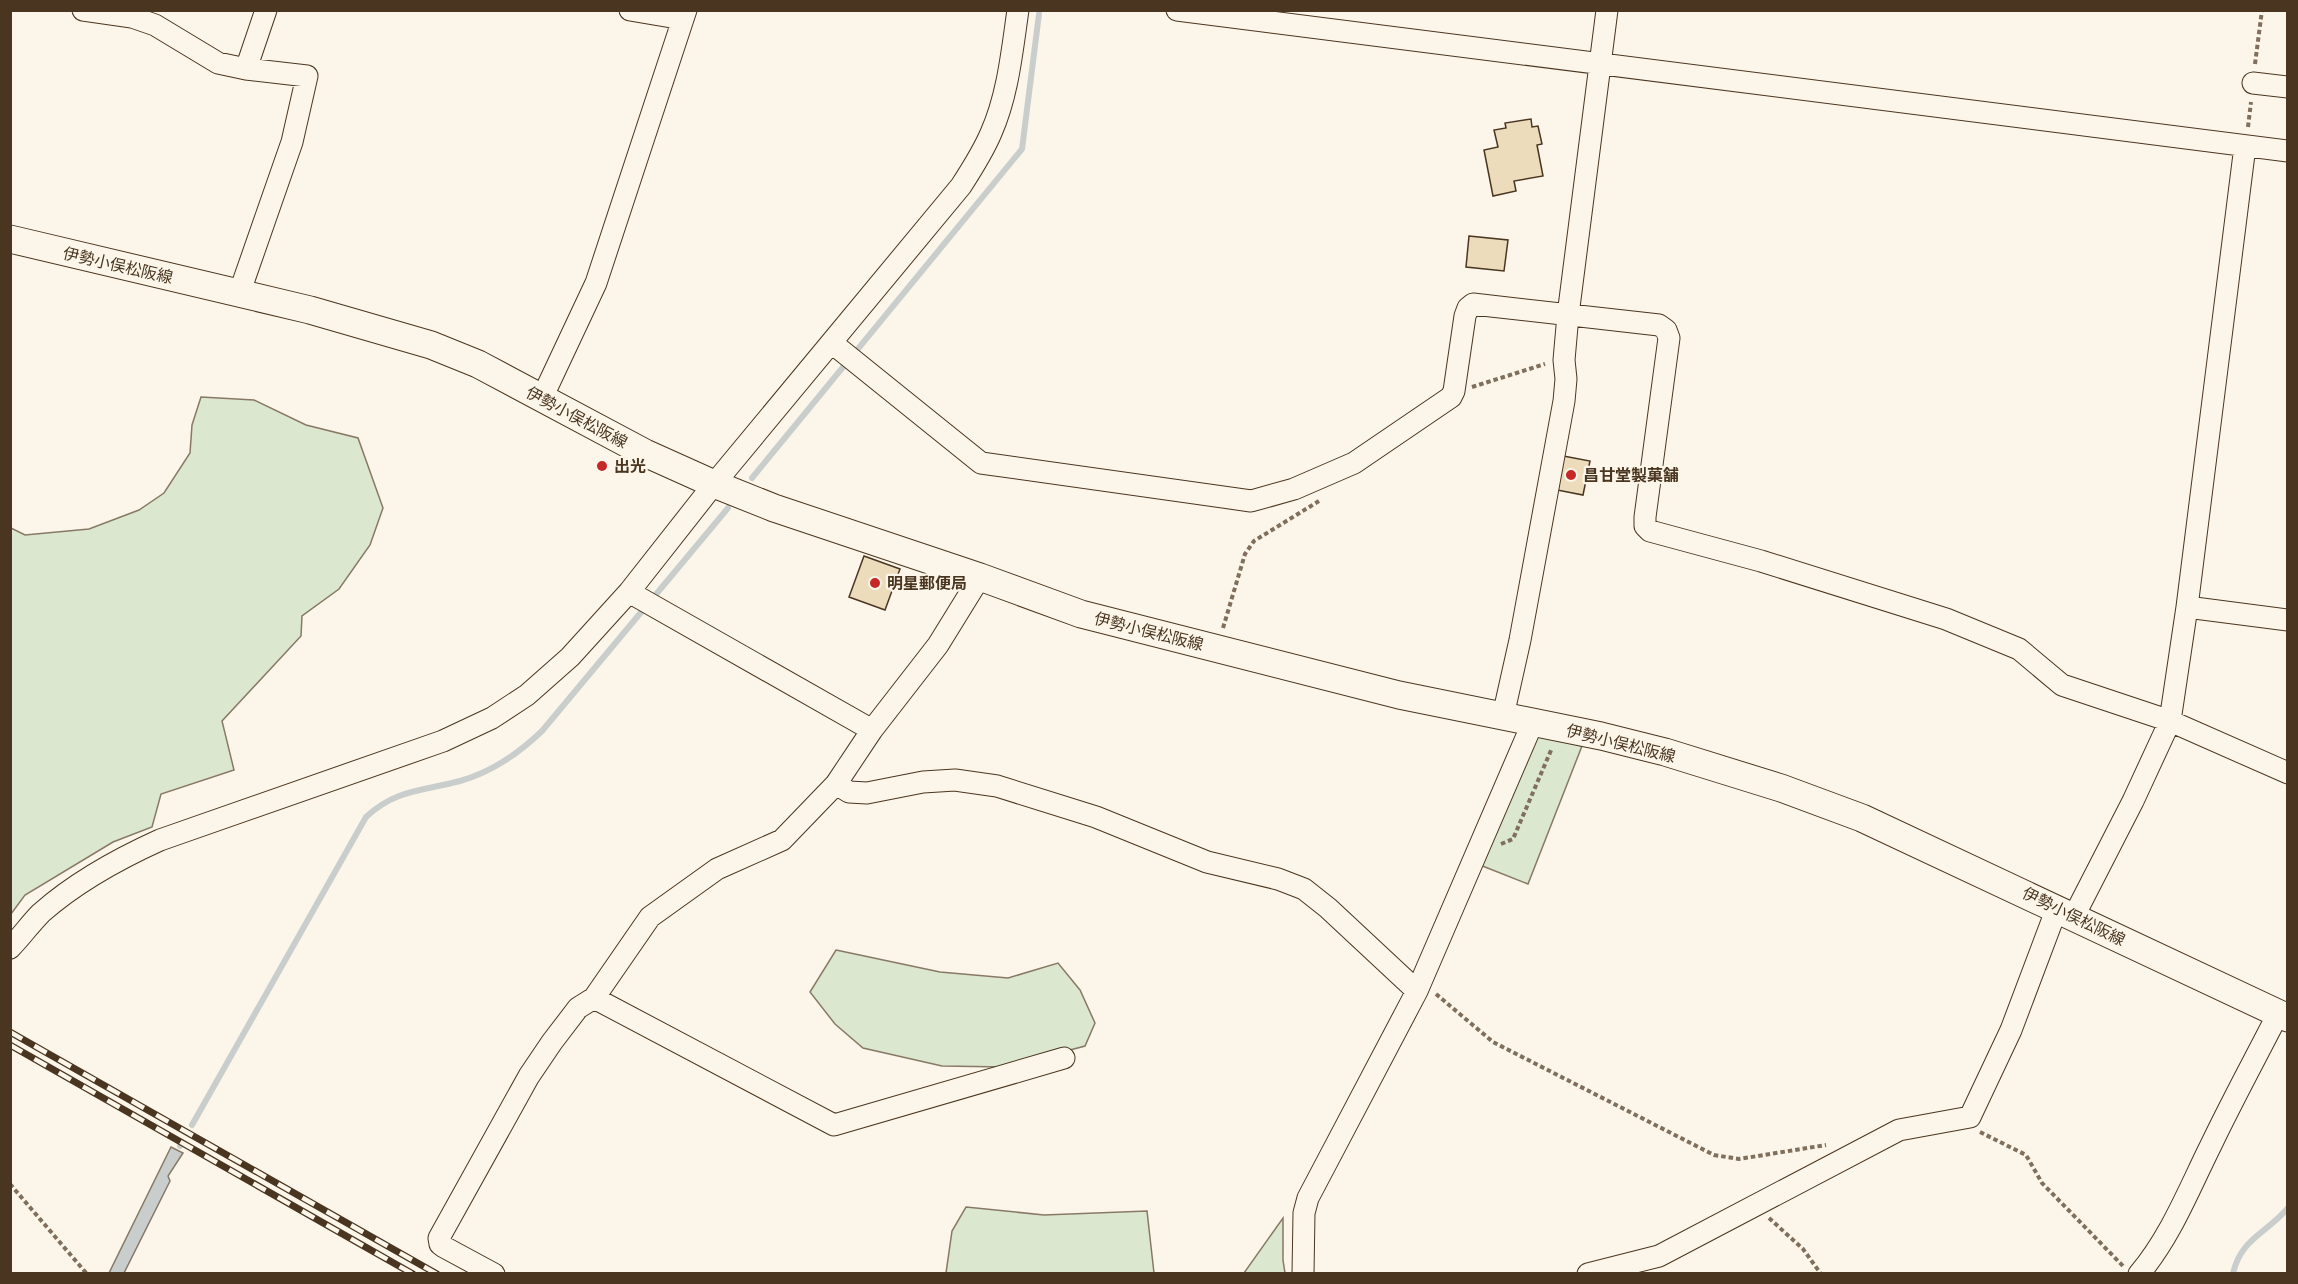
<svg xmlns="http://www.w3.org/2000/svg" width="2298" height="1284" font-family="'Titillium Web','Noto Sans JP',sans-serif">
	<rect width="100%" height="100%" fill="#fbf6e9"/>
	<path fill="#dce7d0" stroke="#887966" stroke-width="1.5" d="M201 397 254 400 306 425 358 438 383 508 370 545 339 589 302 616 301 636 222 721 234 770 161 794 152 827 113 842 25 895 11 914V528L25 535 89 529 139 510 164 493 190 453 192 425Z
		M1537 734 1582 746 1528 884 1480 865Z
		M836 950 940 972 1008 978 1058 963 1080 990 1095 1023 1085 1046 1006 1067 942 1066 863 1048 835 1024 810 992Z
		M966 1207 1044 1215 1147 1211 1154 1273H946L952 1231Z
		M1283 1218V1260L1285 1273H1244Z"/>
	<path fill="#c9cecd" stroke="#887966" stroke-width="1.5" d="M171 1147 183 1153 168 1176 170 1181 124 1273H109Z"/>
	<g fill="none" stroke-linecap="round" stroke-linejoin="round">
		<path stroke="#c9cecd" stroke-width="6" d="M752 478 1022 149 1039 14
			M192 1125 366 817C396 789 423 791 460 781 492 772 518 754 542 731L728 508
			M180 1146 181 1144
			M2233 1274C2240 1239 2267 1233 2288 1208"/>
	</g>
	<path fill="#ecdcbc" stroke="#4a3520" stroke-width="1.5" d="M1531 119 1532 127 1538 126 1542 144 1537 145 1543 176 1514 181 1516 191 1493 196 1484 150 1498 147 1494 130 1506 128 1505 123Z
		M1469 236 1508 240 1504 271 1466 267Z
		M1558 455 1590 461 1583 495 1552 489Z
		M864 556 900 569 885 610 849 597Z"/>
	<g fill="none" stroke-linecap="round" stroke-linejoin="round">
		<defs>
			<path id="minor" d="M83 10 132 17 155 25 218 63 246 69 266 10
				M630 10 683 19
				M1177 10 2288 151
				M2253 83 2288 87
				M239 294 292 142 307 76 246 69
				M832 343 981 463 1251 501 1294 489 1354 463 1451 397 1454 391 1465 316 1468 308 1473 304 1659 325 1666 330 1669 338 1645 517V526L1650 531 1761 561 1946 619 2019 649 2062 685 2170 721 2288 773
				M542 398 596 283 686 10
				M629 592 872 730
				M2187 607 2288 620
				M1503 716 1520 640 1564 401 1566 379 1564 360 1568 315 1607 10
				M836 784 849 792 867 793 923 782 955 780 997 786 1096 817 1207 862 1278 879 1304 889 1328 908 1417 991
				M2074 916 2133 801 2170 721 2187 607 2245 146
				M10 948C21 937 30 924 41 913 76 882 118 859 160 840L443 741 492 718 527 695 570 657 629 592 714 484 961 186C972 169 983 152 991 133 1008 95 1012 51 1018 10
				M594 998 834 1125 1064 1058
				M494 1274 444 1247 440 1244 439 1238 529 1076 552 1042 578 1008 594 998 650 917 717 869 782 840 836 784 872 730 938 645 980 577
				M1303 1274 1304 1213 1308 1198 1417 991 1533 722
				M1588 1274 1659 1256 1899 1130 1970 1117 2011 1030 2057 908
				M2139 1274C2171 1236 2189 1189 2211 1145 2232 1101 2256 1057 2278 1014"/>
			<path id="major" d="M10 239 310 310 431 345 478 364 645 453 714 484 774 508 980 577 1081 614 1399 695 1601 736 1665 752 1781 788 1862 818 2288 1018"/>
		</defs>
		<use href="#minor" stroke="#4a3520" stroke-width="23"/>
		<use href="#major" stroke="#4a3520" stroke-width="29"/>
		<path stroke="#7f6f5c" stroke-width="4" stroke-dasharray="4.5 3" stroke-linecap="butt" d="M2255 64 2262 10
			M2248 127 2251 102
			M1472 387 1545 364
			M1223 628 1245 554 1254 541 1319 501
			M1501 844 1513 839 1552 748
			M1436 994 1493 1042 1714 1155 1739 1159 1826 1145
			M1980 1132 2026 1155 2042 1183 2123 1266
			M10 1184 87 1274
			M1769 1218 1803 1249 1821 1274"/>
		<use href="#minor" stroke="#fbf6e9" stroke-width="21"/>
		<use href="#major" stroke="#fbf6e9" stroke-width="27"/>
		<defs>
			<path id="rail" d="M10 1032 437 1274
				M10 1045 413 1274"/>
		</defs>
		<use href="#rail" stroke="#4a3520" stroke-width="7"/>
		<use href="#rail" stroke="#fbf6e9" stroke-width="4.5" stroke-dasharray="14" stroke-linecap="butt"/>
	</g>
	<g fill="#c62828" stroke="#fbf6e9" stroke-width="2">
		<circle cx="602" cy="466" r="6"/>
		<circle cx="1571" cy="475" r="6"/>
		<circle cx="875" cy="583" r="6"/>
	</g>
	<g text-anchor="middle" stroke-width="4.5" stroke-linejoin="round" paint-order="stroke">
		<g font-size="16" fill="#4a3520" stroke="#fbf6e9">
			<text transform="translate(118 265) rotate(13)" y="6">伊勢小俣松阪線</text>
			<text transform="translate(577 417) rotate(28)" y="6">伊勢小俣松阪線</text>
			<text transform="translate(1149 631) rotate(14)" y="6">伊勢小俣松阪線</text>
			<text transform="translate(1621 743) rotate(14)" y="6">伊勢小俣松阪線</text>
			<text transform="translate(2074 916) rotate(26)" y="6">伊勢小俣松阪線</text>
		</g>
		<g font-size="16" font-weight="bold" fill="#4a3520" stroke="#fbf6e9" text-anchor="start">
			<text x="614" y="472">出光</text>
			<text x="1583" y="481">昌甘堂製菓舗</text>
			<text x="887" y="589">明星郵便局</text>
		</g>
	</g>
	<rect width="2298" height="1284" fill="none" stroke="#4a3520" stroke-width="24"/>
</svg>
